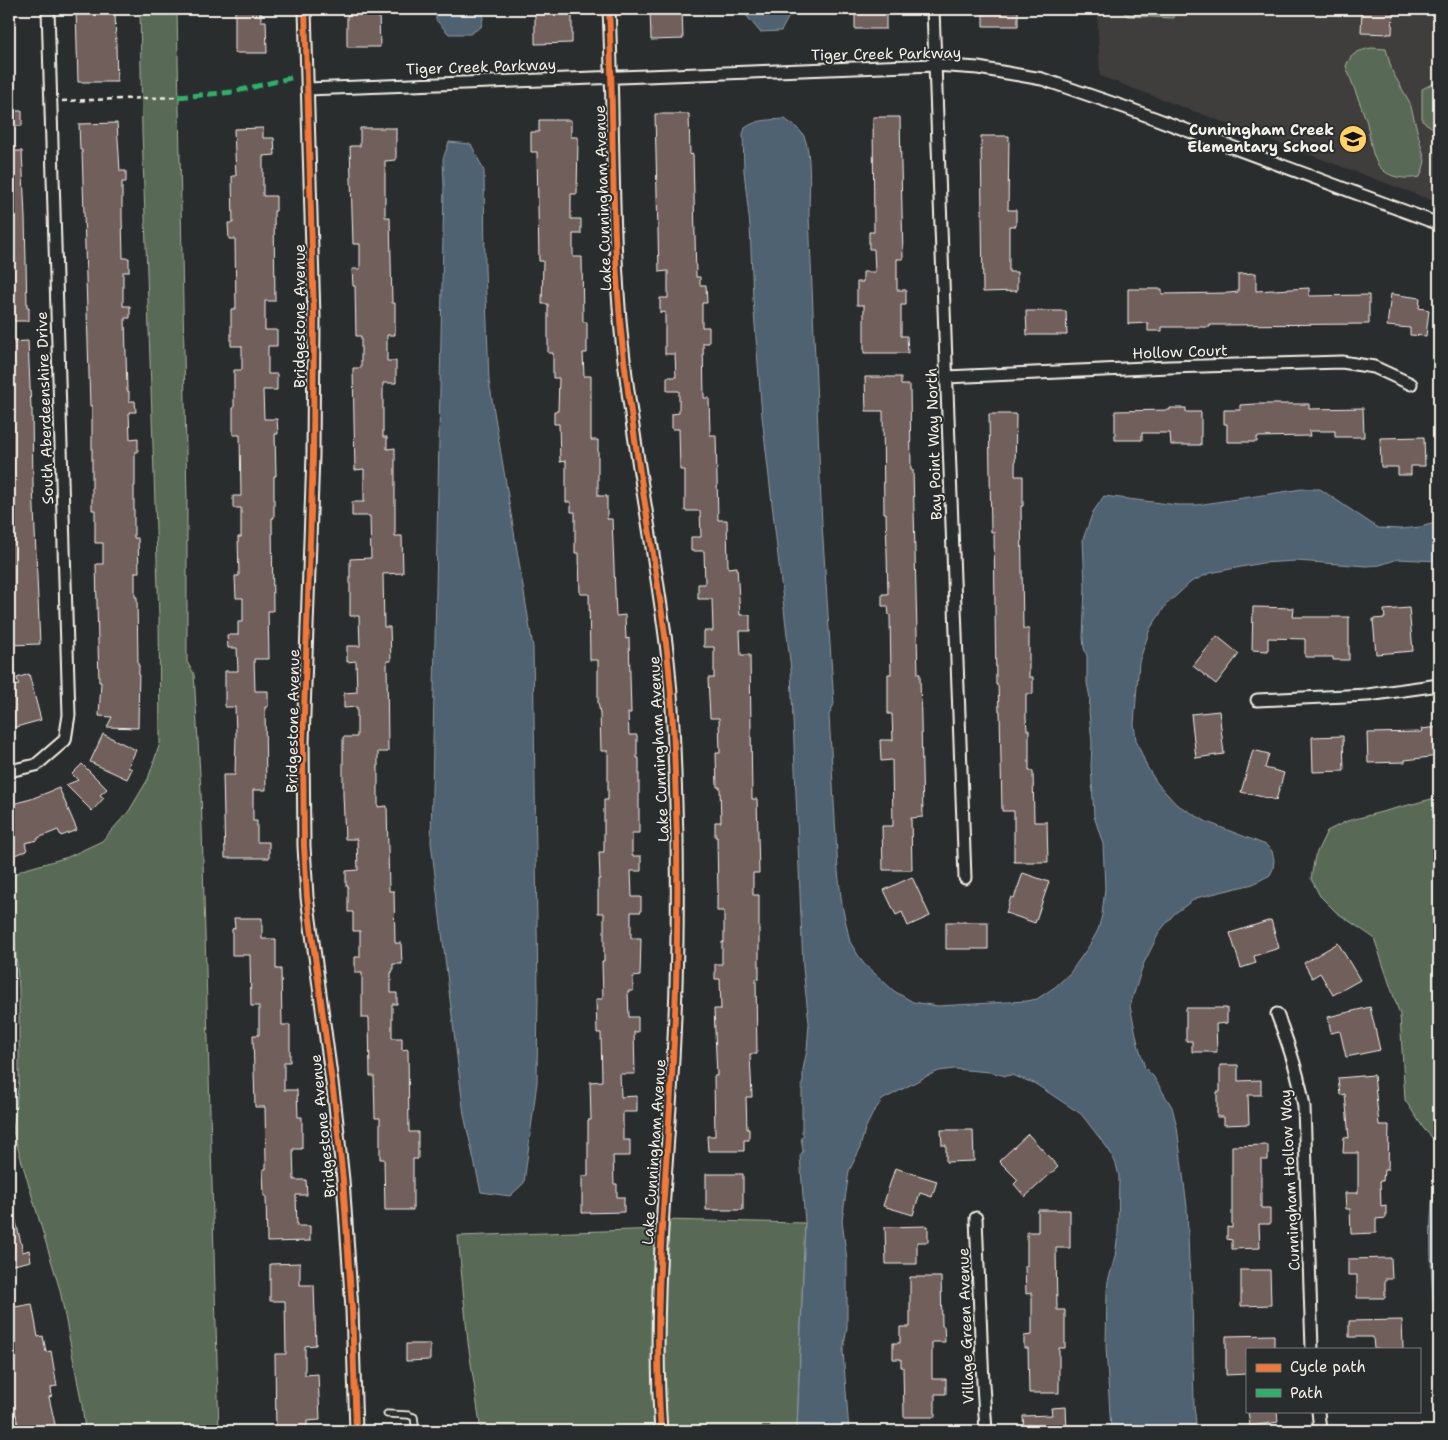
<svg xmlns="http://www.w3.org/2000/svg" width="1448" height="1440" font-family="'Shantell Sans',sans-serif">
	<rect width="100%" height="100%" fill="#2a2d2e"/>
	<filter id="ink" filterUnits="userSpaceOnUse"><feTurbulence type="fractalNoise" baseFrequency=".02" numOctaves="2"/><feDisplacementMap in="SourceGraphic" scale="10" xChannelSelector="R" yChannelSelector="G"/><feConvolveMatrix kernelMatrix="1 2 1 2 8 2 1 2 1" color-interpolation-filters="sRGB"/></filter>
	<g filter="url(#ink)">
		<path fill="#3f3c3c" d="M1097 9H1439V203L1100 76Z"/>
		<path fill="#596b55" stroke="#a6ae9e" d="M140 9H177L187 500V662L194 674 201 791 219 1431H85L82 1405 60 1290 13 1132 19 1080V989L9 879 22 870 68 857 102 841 129 811 148 779 160 743 159 617 142 131Z
			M1125 9H1175L1174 18 1128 16 1125 14Z
			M1371 48 1386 49 1392 71 1410 103 1425 161 1423 169 1420 177C1404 180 1384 178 1376 161 1370 149 1370 133 1366 120 1360 102 1352 84 1346 66 1351 53 1358 51 1371 48Z
			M1434 83 1439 85V127L1433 128 1422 121V89Z
			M1439 797V1145L1424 1129 1405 1100 1400 1015 1374 938 1336 912 1320 896 1311 879 1315 856 1327 831 1347 821Z
			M662 1220 805 1223 797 1431H481L468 1343 458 1236 661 1229Z"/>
		<path fill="#4f6272" stroke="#919ba1" d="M436 9H485L481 27 470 34H449L436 20Z
			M741 9H793L781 31 760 32Z
			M785 119C790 123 797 127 801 132 813 144 809 197 809 215L822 525 834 704 829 715 838 871 842 905 850 942 863 963 894 991 913 1002 938 1006 1027 1001 1037 999 1055 987 1070 973 1089 946 1098 930 1102 915 1105 888 1103 844 1094 816 1091 766 1092 743 1089 711 1090 698 1087 683V656L1084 648 1083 637 1085 587 1083 539 1093 512 1104 496 1177 505H1197L1302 489H1320L1378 528 1401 529 1420 527 1439 522V560L1438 561 1398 559 1380 565 1367 566 1296 561 1262 563 1210 573 1191 582 1166 605 1150 629 1139 662 1134 724 1136 740 1147 767 1157 783 1176 804 1207 822 1266 845 1272 851 1274 860 1273 869 1270 875 1253 884 1196 898 1174 914 1160 931 1143 965 1130 1006 1138 1044 1145 1068 1153 1076 1172 1107 1177 1127 1187 1207 1189 1261 1192 1294 1194 1406 1197 1431H1111L1106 1346 1107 1291 1108 1281 1115 1257 1118 1233 1119 1176 1116 1164 1109 1150 1081 1114 1034 1083 1011 1075 1006 1076 990 1072 954 1069 939 1071 927 1076 882 1100 873 1113 865 1129 859 1151 849 1171 842 1221 847 1260V1328L843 1351 849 1431H797L805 1223 800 1156 803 1151 801 1137 804 1135 802 1132V1084L803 1081V1069L807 1050 809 1023 803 968 791 670 762 416 753 299 750 226 744 171 743 134 745 128C757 119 771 120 785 119Z
			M449 142 471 144 484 171 485 268 489 381 533 647 538 992 537 1082 524 1183 510 1196 481 1192 464 1115 431 842 444 186 443 159Z
			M1439 1176V1359C1434 1330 1423 1195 1439 1176Z"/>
		<path fill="#715f5c" stroke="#f4f1e8" d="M76 9H115L117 82H78Z
			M235 9H261V21H266L267 53H235Z
			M572 9V43L535 44V10Z
			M650 9H682L683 39 651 40Z
			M855 9H886V29H855Z
			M983 9H1018V26H983Z
			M1362 9H1393L1392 34 1361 33Z
			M379 14 380 47H347V15Z
			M9 111H22V126H9Z
			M655 114H689L690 155 693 154 696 277H700V285H706L707 303H702V327H709V343H703L704 398H709L710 435H716L718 520H727L728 568 737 567 740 615H750V631H740L741 655H750L752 799H757L759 873H753V895H759V979H756L757 1054H750L752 1097H746L747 1129H749V1140H744V1151H708L707 1136H715L714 1076H717L714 1009H721L720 979H715V964H722V942H724V911H717V895H718L717 837H715V822H721L720 787H717L716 753H720L719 718H710L708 678H714V647H704V631H713L712 599H698V584H705L704 551H691V537H701L700 511H685V470H680L679 429H672V414L679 413V391H667V377H676L675 354H665V312L660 313V298H668V271L659 272Z
			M873 117H900L903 259H897V290H906V305H901V336H907L908 353H864V305H857V282H863V272H875L874 249H869V232H874Z
			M539 120H571V137H578L577 194H571V219H581V234H573V257H582L583 322H587V353H583L584 376H591V440H598V496H607V519H612L616 616 625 615 626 639 629 638 631 713H628L629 735H637V758H639V833H632V856H641V871H631L632 897H641V912H631V938H641L640 976 633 977V991H628L629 1017H638V1032H634L635 1074H620L621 1097 637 1096V1112H623V1140H630V1156H613L614 1184H617V1197H624V1212L582 1213V1176H588V1120H591L590 1082 602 1081 601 1033H597L596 999H603L602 961H604V913H598V879H600L599 852H604V800H608V751H601L600 713 598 702V660H590L589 594H580L579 553H575V512H571V502H566V461L560 462 559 424H554V411H558L559 378H553V353H548V304H542L543 261H539L537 152H531V132H539Z
			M117 123 120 171H126V182H122V217L123 258H129V272H123V306H130V318H125L127 391H129V401H135L136 412H129L130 439 138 438V452H135V486H134V538H138L139 572H135V597H137L138 665H139L138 728 107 727 112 717 99 716 101 682H99L96 564H103V543H95V510H92V406H90L82 150H80L79 124Z
			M263 128V138H274L275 155 263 156V196H276V211H274L275 301H265V330H277V346H268V374H277V390H263L264 419H277L278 434H275L276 476H274V518H272L273 611H268L269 659H254L255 691H268V707H265L266 790H253V821H257V842H269V858H225L223 775H235L236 734 235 707H225V671H238L237 648H228L227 635H238V622H243V598H236L235 576H239L238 537H241V508H233V496H241L240 435H233V408H234V370H242V346H231V309H236L235 239H229L228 223H233L232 176H236L234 129Z
			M360 128H396V160L385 161V217H390L392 303H395V335H387V361H396V383H383V437H387V449L395 448V536H402L403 573 383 574 384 627H390L391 661H387L388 752H378V807L387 806 389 891H394L395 943H401L402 964H393V972H391V993H397V1004H392V1038H402V1050L408 1049 409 1132H418V1159H413V1210H385L384 1159H380V1118H375L374 1076H370L369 1018H362V973H355V957H360V931H353V912H348V886H346V871L358 870 357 839H345L343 794V737H357V707L344 708V693L357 692 356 661 347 662V646H360L359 616H350V559L371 558 370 516H352V502H364V469L355 470 353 368H361V336H356L355 286H353L352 269H360V244H353L350 146H360Z
			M981 136H1009L1008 210H1016V226H1009V272H1017V291L983 292Z
			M9 151H22L25 218 27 307H29V321H9Z
			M1256 273V291L1309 288V296L1369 295V324L1210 325V327H1162V331H1148V323L1128 324V289H1162V294L1229 293 1238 292V274Z
			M1391 294 1420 298 1419 308 1429 310 1426 336 1410 335V328L1387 326Z
			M1026 311H1066L1067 335H1027Z
			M28 341 31 409H32L33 486 40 644 9 645V342Z
			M865 377H901V385H910L911 470H913L918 674H920L923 817 911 818 912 870H883L882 826H893L892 760 881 761 880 740H893L892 714H888V674H891L890 615H889L888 606H882V594H888L886 513H884L883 411H866Z
			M1256 404H1309V409L1363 408 1364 437H1335V431H1309L1310 436 1257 437V442H1227V424H1224V410H1240V405Z
			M1170 408H1186V412H1201V445H1171L1170 433H1142V440H1115V411L1170 410Z
			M989 414H1016L1015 476H1023V506H1021L1023 629H1029V677H1033V694H1026V718L1027 730H1029V771H1033L1034 822H1047L1048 862H1014V811H1002L1000 711H999L998 685H996L994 532H991Z
			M1424 437 1425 466H1411V475H1398V467H1381L1380 438Z
			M1253 607 1294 608 1293 617H1349V660H1333V657H1305V639L1268 638V651L1252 650Z
			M1409 608 1413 651 1376 654 1373 619 1385 618 1384 610Z
			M1217 636 1239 654 1216 684 1193 666Z
			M29 674 41 720 9 729V686L19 685 17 678Z
			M1219 711 1224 754 1196 758 1191 714Z
			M1439 727V756L1405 760V762L1368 763 1367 733 1422 732 1421 729Z
			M103 734 136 750 128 767 132 769 127 779 90 762Z
			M1343 736 1344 771 1313 772 1312 737Z
			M1253 750 1269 754 1265 768 1284 773 1276 800 1241 792Z
			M82 764 107 789 100 795 104 798 92 811 66 785 78 780 72 774Z
			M59 788 77 830 61 836 58 830 38 838V840L25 843 27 851 14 855 9 836V805L31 799Z
			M1023 873 1049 882 1035 923 1006 913 1011 897 1014 898Z
			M912 877 930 916 908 926 902 912 896 915 884 890Z
			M234 918H262V939H276V969H281L282 1025H290V1062H284V1090H297L298 1117H302V1149H293L294 1180H306L307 1195H296L297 1226H310V1241L267 1242 266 1196H264L263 1169H266V1160L265 1107H255L253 1035H259V1006H251L250 955H232V929L235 928Z
			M1271 920 1279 948 1254 956 1256 963 1241 968 1230 933Z
			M946 922H988V949H946Z
			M1338 943 1360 980 1333 995 1320 973 1312 978 1304 963Z
			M1370 1007 1380 1050 1346 1057 1340 1031 1331 1033 1328 1017Z
			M1186 1008H1227V1023L1216 1024 1217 1052H1192V1041H1186Z
			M1220 1065H1238V1081L1261 1080V1095H1248L1249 1124 1224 1125V1117H1217V1092H1220Z
			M1374 1075 1379 1125H1389L1388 1170H1384L1383 1181H1380L1381 1206 1386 1205V1218L1376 1219V1233L1351 1234 1350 1209H1346L1345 1193H1358V1153H1343L1344 1137 1349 1138 1345 1094 1340 1095 1338 1078Z
			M941 1130H973L974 1161 946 1162V1145H942Z
			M1028 1134 1058 1167 1025 1197 1014 1184 1018 1180 999 1161Z
			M1268 1145V1160H1261V1208H1270V1224H1259L1260 1248 1232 1249V1240L1227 1239V1227L1232 1228V1146Z
			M895 1168 937 1181 932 1197 920 1193 913 1215 883 1206Z
			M706 1174H743V1210H706Z
			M13 1209 23 1252 29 1250 31 1261 9 1266V1210Z
			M1038 1210H1070V1248H1056L1057 1310H1065V1348H1059V1393H1029L1028 1348H1024V1336L1032 1335V1293L1026 1294 1025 1266H1027V1232H1038Z
			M928 1226V1242H917V1264H886L885 1227Z
			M1391 1258 1392 1279H1385V1298H1357V1275H1348V1259Z
			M300 1263V1285H314L316 1345 305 1346V1375L318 1374 320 1420 307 1421V1431H276L275 1354H286L285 1301H270V1264Z
			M1241 1270H1270L1271 1305 1241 1306Z
			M910 1277H941L942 1326H944L945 1342H932V1379H946V1394H935V1417H904L903 1367H901V1359H893V1343H900V1327H910Z
			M32 1304 38 1337 43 1336 46 1352 51 1351 57 1386 51 1387 52 1396 49 1397 56 1429 45 1431H19L9 1379V1321H11L9 1308Z
			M1402 1320 1403 1349H1374L1373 1337H1349V1321Z
			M1274 1335V1349H1247V1374L1226 1375V1336Z
			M406 1344H430V1360L406 1361Z
			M1066 1407 1067 1431H1024L1023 1416 1052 1415 1051 1408Z
			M1248 1411H1277L1278 1422 1250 1426Z"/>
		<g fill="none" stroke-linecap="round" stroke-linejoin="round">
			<defs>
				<path id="service" d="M387 1414 408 1415 414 1417 416 1431"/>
				<path id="minor" d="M305 9 314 318 313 455 303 742 304 846 307 897 335 1105 343 1180 352 1309 356 1431
					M609 9C614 116 611 224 621 331 631 438 654 544 667 651 674 712 675 775 677 837 678 911 677 985 673 1059 666 1183 652 1307 661 1431
					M933 9 965 878
					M307 89 935 65 978 68 1042 79 1127 108 1439 224
					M946 377 1169 367 1342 362 1374 367 1411 384
					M1257 700 1368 695 1439 685
					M9 771 36 765 65 740 69 715 48 9
					M1277 1014C1289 1045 1299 1074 1304 1107L1312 1349
					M976 1218 983 1384 986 1431
					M1318 1411 1320 1431"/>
			</defs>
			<use href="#service" stroke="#f4f1e8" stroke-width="9"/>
			<use href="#minor" stroke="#f4f1e8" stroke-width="15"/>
			<path stroke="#f4f1e8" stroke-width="2.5" stroke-dasharray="5 4" stroke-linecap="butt" d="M62 101 178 97"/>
			<use href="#service" stroke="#2a2d2e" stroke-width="5.5"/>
			<use href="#minor" stroke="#2a2d2e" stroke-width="11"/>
			<path stroke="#2db169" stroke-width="5" stroke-dasharray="10 5" stroke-linecap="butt" d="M178 97 233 92 294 77"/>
			<defs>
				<path id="cycleway" d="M305 9 314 318 313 455 303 742 304 846 307 897 335 1105 343 1180 352 1309 356 1431
					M609 9C614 116 611 224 621 331 631 438 654 544 667 651 674 712 675 775 677 837 678 911 677 985 673 1059 666 1183 652 1307 661 1431"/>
			</defs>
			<use href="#cycleway" stroke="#2a2d2e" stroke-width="9"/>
			<use href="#cycleway" stroke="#f17a3a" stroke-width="6"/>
		</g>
	</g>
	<defs>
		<symbol id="school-disc" viewBox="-11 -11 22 22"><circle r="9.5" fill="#ffd166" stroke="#2a2d2e"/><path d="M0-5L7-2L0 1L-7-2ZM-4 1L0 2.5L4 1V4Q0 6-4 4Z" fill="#111"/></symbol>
	</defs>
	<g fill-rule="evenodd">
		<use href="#school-disc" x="1337" y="123" width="32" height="32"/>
	</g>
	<g text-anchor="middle" stroke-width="4" stroke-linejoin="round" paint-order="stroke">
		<g font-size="15" fill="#f4f1e8" stroke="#2a2d2e">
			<text transform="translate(886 54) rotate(-1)" y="5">Tiger Creek Parkway</text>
			<text transform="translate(481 67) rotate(-2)" y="5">Tiger Creek Parkway</text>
			<text transform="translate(603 198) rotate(-92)" y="5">Lake Cunningham Avenue</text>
			<text transform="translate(300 316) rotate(-90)" y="5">Bridgestone Avenue</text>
			<text transform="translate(1180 352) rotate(-2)" y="5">Hollow Court</text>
			<text transform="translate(45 408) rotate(-92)" y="5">South Aberdeenshire Drive</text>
			<text transform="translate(934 444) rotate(-92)" y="5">Bay Point Way North</text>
			<text transform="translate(293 721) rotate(-89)" y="5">Bridgestone Avenue</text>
			<text transform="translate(659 749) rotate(-93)" y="5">Lake Cunningham Avenue</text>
			<text transform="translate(323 1126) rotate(-96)" y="5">Bridgestone Avenue</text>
			<text transform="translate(654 1152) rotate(-86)" y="5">Lake Cunningham Avenue</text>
			<text transform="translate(1290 1180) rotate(-93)" y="5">Cunningham Hollow Way</text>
			<text transform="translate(966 1326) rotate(-92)" y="5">Village Green Avenue</text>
		</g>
		<g font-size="15" font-weight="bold" fill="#f4f1e8" stroke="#2a2d2e" text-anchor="end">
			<text x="1334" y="135">Cunningham Creek<tspan x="1334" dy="17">Elementary School</tspan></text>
		</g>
	</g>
	<rect width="1448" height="1440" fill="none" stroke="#2a2d2e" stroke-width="30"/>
	<rect x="15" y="15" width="1418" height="1410" fill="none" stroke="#f4f1e8" stroke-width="2" filter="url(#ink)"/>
	<rect x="1246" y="1348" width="175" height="65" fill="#2a2d2e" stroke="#7b7b78"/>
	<rect x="1256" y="1364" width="25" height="8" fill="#f17a3a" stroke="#7b7b78"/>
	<text x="1290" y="1372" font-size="15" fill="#f4f1e8">Cycle path</text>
	<rect x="1256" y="1389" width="25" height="8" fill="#2db169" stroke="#7b7b78"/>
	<text x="1290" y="1398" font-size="15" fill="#f4f1e8">Path</text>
</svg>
